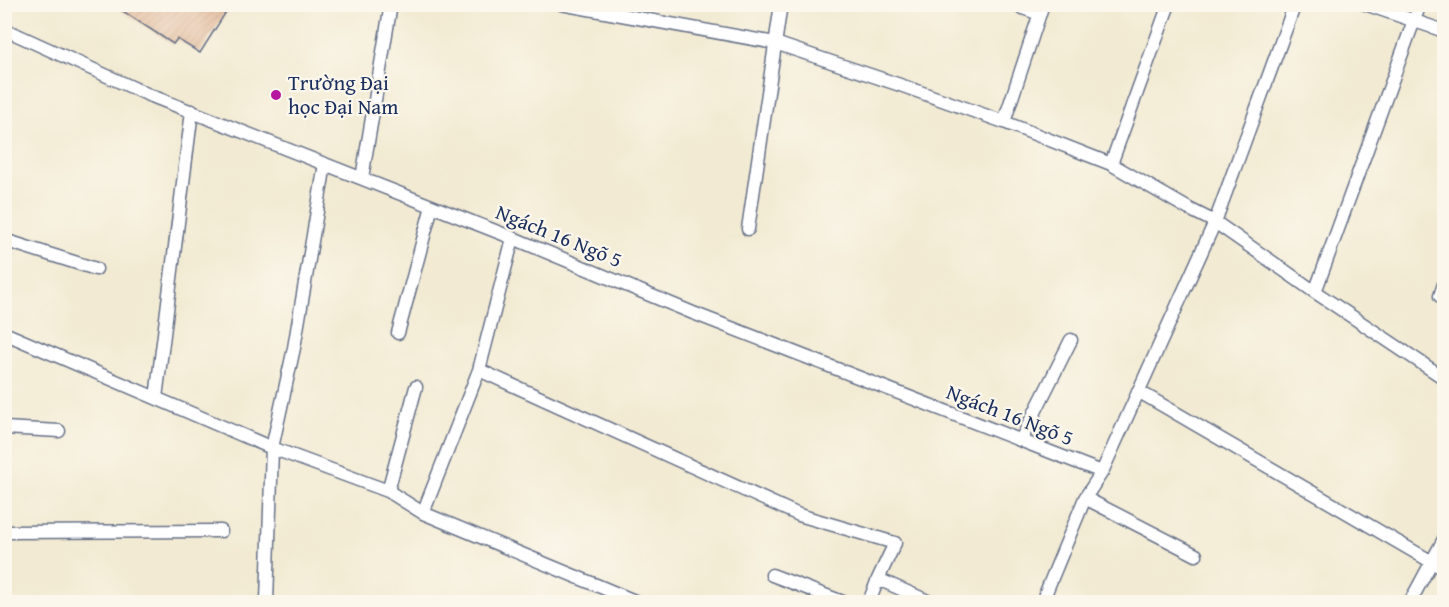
<svg xmlns="http://www.w3.org/2000/svg" width="1449" height="607" font-family="'Gentium Book Plus',serif">
	<defs>
		<pattern id="building-hatch" width="6" height="6" patternUnits="userSpaceOnUse" patternTransform="scale(1.5)"><rect width="6" height="6" fill="#e4ba9a"/><path d="M-1 1l2-2M0 6l6-6M5 7l2-2" fill="none" stroke="#c3a087"/></pattern>
	</defs>
	<rect width="100%" height="100%" fill="#fbf7ec"/>
	<filter id="ink" filterUnits="userSpaceOnUse"><feTurbulence type="fractalNoise" baseFrequency=".0167" numOctaves="2"/><feDisplacementMap in="SourceGraphic" scale="12" xChannelSelector="R" yChannelSelector="G"/><feConvolveMatrix kernelMatrix="1 2 1 2 8 2 1 2 1" color-interpolation-filters="sRGB"/></filter>
	<filter id="wash" filterUnits="userSpaceOnUse"><feTurbulence type="fractalNoise" baseFrequency=".008" numOctaves="4" result="noise"/><feDisplacementMap in="SourceGraphic" scale="24" xChannelSelector="R" yChannelSelector="G"/><feGaussianBlur stdDeviation="1.35" result="paint"/><feColorMatrix in="noise" values="0 0 0 0 0 0 0 0 0 0 0 0 0 0 0 0 0 1.4 0 .05"/><feComposite in="paint" operator="in"/></filter>
	<g filter="url(#wash)">
		<rect width="100%" height="100%" fill="#f2ead2"/>
		<g id="blocks">
			<path fill="url(#building-hatch)" d="M112 4H231L200 53 177 39 173 44Z"/>
		</g>
	</g>
	<g filter="url(#ink)">
		<use href="#blocks" fill-opacity="0" stroke="#667087" stroke-width="1.5"/>
		<g fill="none" stroke-linecap="round" stroke-linejoin="round">
			<defs>
				<path id="service" d="M561 4 775 43 903 86 1004 122 1111 164 1189 209 1215 222 1315 292 1444 378
					M1011 4 1040 14
					M1365 4 1444 31
					M4 29 149 95 513 238 693 313 1102 472
					M1004 122 1043 4
					M1111 164 1169 4
					M362 178 391 4
					M748 229 781 4
					M513 238 479 370 799 515 895 543 878 579
					M4 240 96 269
					M1315 292 1420 4
					M1440 296 1444 284
					M4 333 272 448 388 491 423 513 637 602
					M398 333 432 206
					M1138 391 1444 569
					M156 398 192 111
					M4 428 59 431
					M1021 440 1071 340
					M388 491 416 387
					M1085 498 1196 555
					M423 513 479 370
					M4 532 221 531
					M772 575 843 602
					M267 602 272 448 294 348 325 164
					M869 602 878 579 930 602
					M1042 602 1085 498 1102 472 1215 222 1295 4
					M1410 602 1444 539"/>
			</defs>
			<use href="#service" stroke="#667087" stroke-width="15"/>
			<use href="#service" stroke="#fff" stroke-width="12"/>
		</g>
	</g>
	<circle fill="#b5179e" stroke="#fbf7ec" stroke-width="2" cx="276" cy="95" r="6"/>
	<g text-anchor="middle" stroke-width="4.5" stroke-linejoin="round" paint-order="stroke">
		<g font-size="21" fill="#1b2f5e" stroke="#fbf7ec" text-anchor="start">
			<text x="288" y="90">Trường Đại<tspan x="288" dy="24">học Đại Nam</tspan></text>
		</g>
		<g font-size="21" fill="#1b2f5e" stroke="#fbf7ec">
			<text transform="translate(559 236) rotate(22)" y="7">Ngách 16 Ngõ 5</text>
			<text transform="translate(1010 415) rotate(21)" y="7">Ngách 16 Ngõ 5</text>
		</g>
	</g>
	<rect width="1449" height="607" fill="none" stroke="#fbf7ec" stroke-width="24"/>
</svg>
